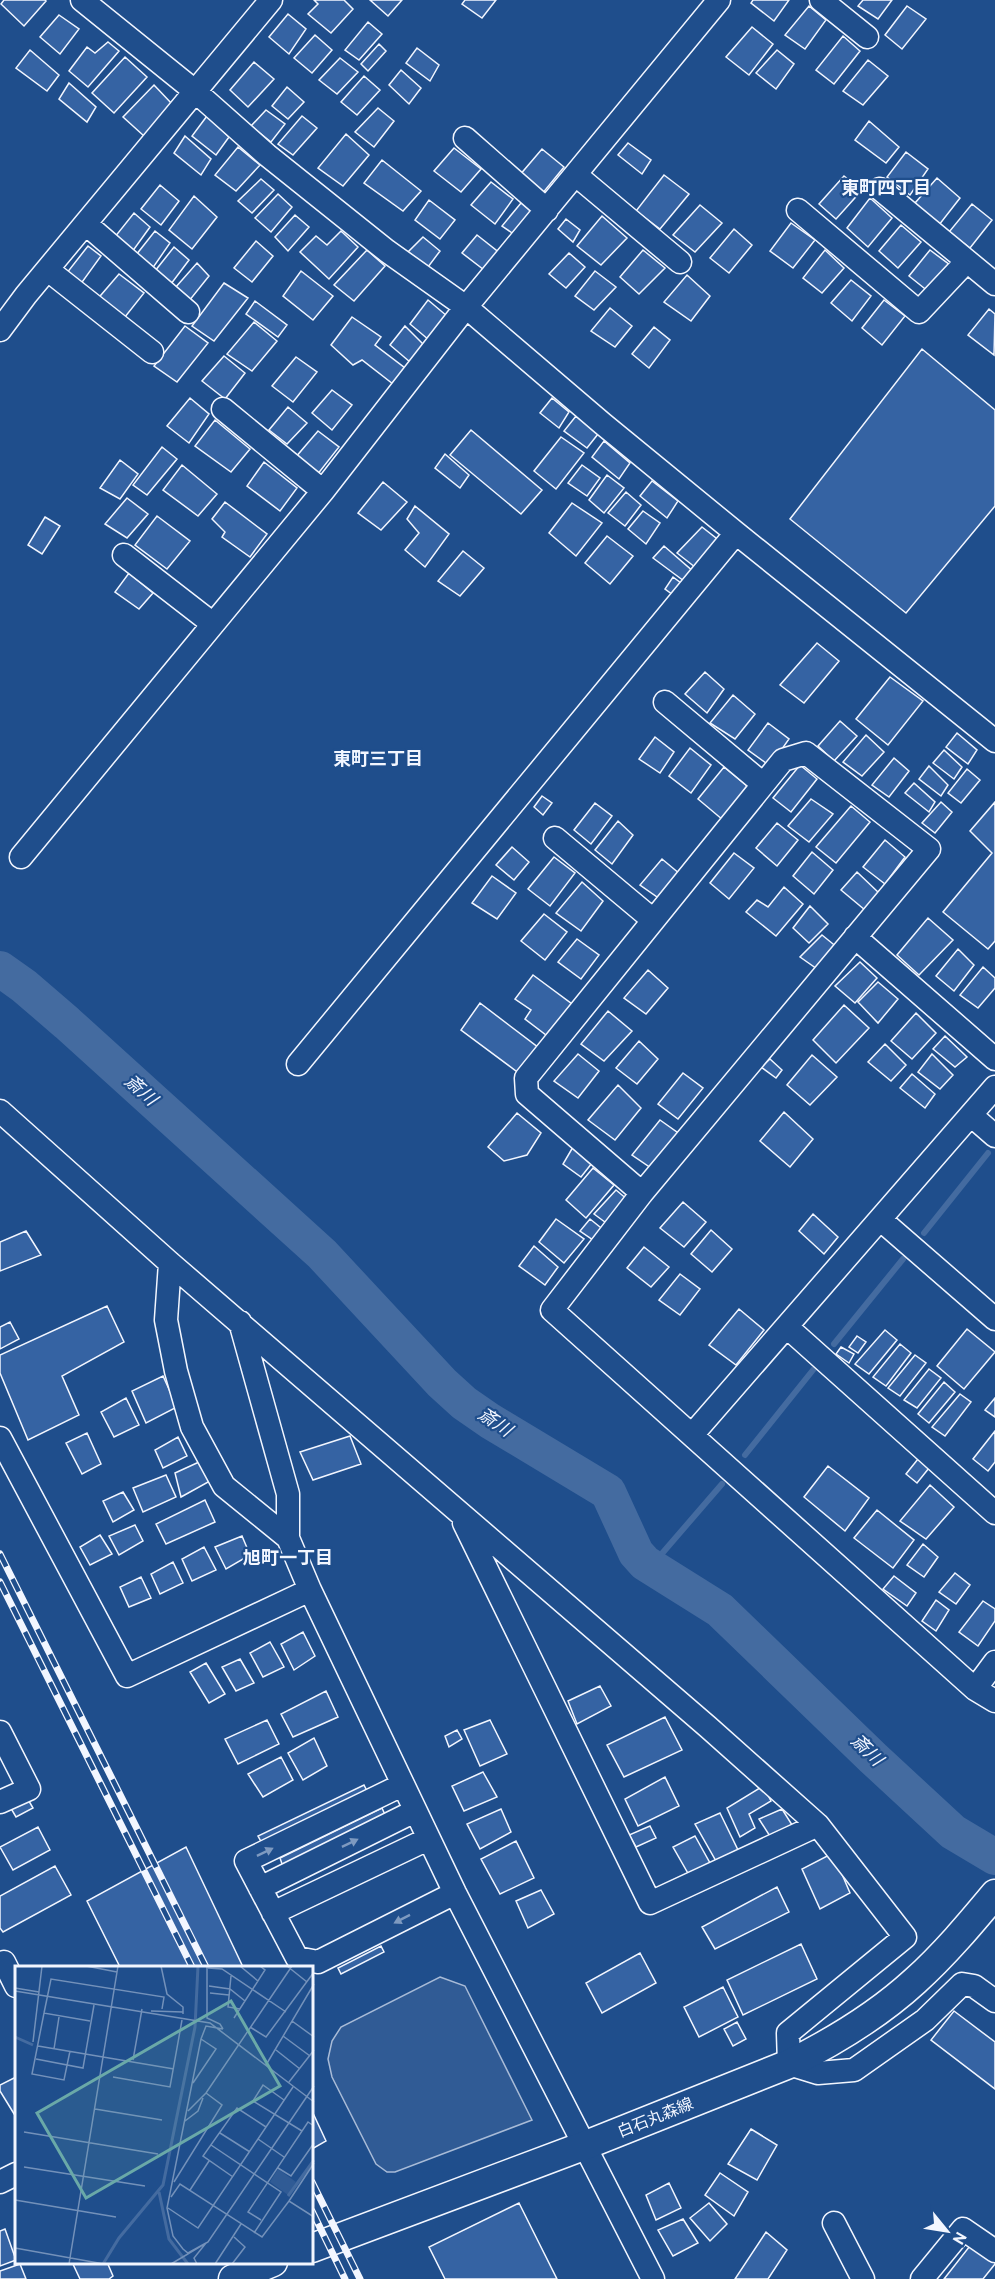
<svg xmlns="http://www.w3.org/2000/svg" width="995" height="2279" font-family="Overpass,'Noto Sans JP',sans-serif">
	<rect width="100%" height="100%" fill="#1f4e8c"/>
	<path fill="#305b95" stroke="#a8bbd7" stroke-width="1.5" d="M440 1977 465 1986 532 2120 395 2172H387L376 2164 332 2077 328 2059 332 2041 341 2027Z"/>
	<g fill="none" stroke-linecap="round" stroke-linejoin="round">
		<path stroke="#446ba0" stroke-width="6" d="M924 1233 988 1153
			M834 1344 903 1259
			M745 1455 813 1370
			M652 1568 659 1557 722 1484"/>
		<path stroke="#446ba0" stroke-width="36" d="M0 969 24 986 67 1023 322 1254 442 1383 464 1403 490 1421 608 1492 636 1553 645 1563 720 1610 873 1758 953 1832 995 1857"/>
	</g>
	<path fill="#3563a3" stroke="#f2f6ff" stroke-width="1.5" d="M4 0H45L46 1 24 26 1 4Z
		M314 0H344L353 9 331 33 308 14 318 4Z
		M370 0H402L388 16Z
		M465 0H496L482 18 462 4Z
		M753 0H789L774 21 751 3Z
		M863 0H892L878 19 858 6Z
		M809 6 826 20 805 49 785 35Z
		M907 6 926 19 902 49 885 35Z
		M288 14 306 29 289 54 269 37Z
		M59 15 79 29 60 54 40 37Z
		M368 22 382 34 359 60 345 50Z
		M752 27 773 44 749 75 726 57Z
		M315 35 332 50 312 73 294 58Z
		M843 36 860 51 834 84 816 70Z
		M108 42 119 51 88 87 69 71 87 47 95 53Z
		M379 44 386 51 368 71 361 64Z
		M417 48 439 65 430 81 406 63Z
		M30 50 59 75 47 91 16 68Z
		M777 50 794 64 776 89 756 73Z
		M125 57 147 77 114 113 92 93Z
		M340 58 358 72 337 94 319 80Z
		M868 60 888 76 863 105 843 91Z
		M254 62 274 79 248 107 230 90Z
		M401 70 421 88 409 104 389 85Z
		M364 76 380 90 357 115 341 102Z
		M69 83 96 107 87 122 59 99Z
		M154 85 173 105 144 136 123 117Z
		M287 87 304 102 288 119 272 106Z
		M378 108 394 121 374 147 355 132Z
		M266 110 285 124 271 142 251 126Z
		M207 116 229 137 216 155 192 136Z
		M302 116 317 128 293 155 278 144Z
		M869 121 899 147 886 163 855 140Z
		M346 134 369 155 343 186 318 168Z
		M185 136 211 159 201 175 174 153Z
		M628 143 651 160 642 174 618 155Z
		M238 147 260 165 236 191 215 175Z
		M454 148 481 169 461 192 434 171Z
		M542 149 564 167 542 194 519 176Z
		M906 152 928 169 910 195 887 177Z
		M382 160 421 191 403 211 364 183Z
		M664 175 689 194 660 229 636 211Z
		M844 176 862 190 836 219 819 204Z
		M937 178 960 198 939 225 915 203Z
		M261 179 274 190 252 213 238 201Z
		M491 182 513 199 495 224 471 205Z
		M160 185 179 201 161 225 141 209Z
		M278 194 292 207 271 232 255 218Z
		M194 196 217 217 192 249 169 230Z
		M870 198 892 218 868 247 847 228Z
		M429 200 455 220 440 239 415 220Z
		M521 203 536 214 518 237 502 226Z
		M972 204 992 220 970 248 949 232Z
		M700 205 722 223 695 252 673 235Z
		M134 213 150 227 132 252 114 238Z
		M295 215 309 227 288 251 275 237Z
		M602 216 627 238 601 265 577 246Z
		M566 219 580 230 573 242 558 229Z
		M791 223 815 240 793 268 770 251Z
		M901 225 921 242 898 268 879 251Z
		M734 229 752 245 729 273 710 258Z
		M155 231 170 243 152 269 136 255Z
		M341 231 358 247 329 279 300 252 316 236 327 245Z
		M477 235 501 254 488 273 462 253Z
		M423 237 440 251 428 267 408 252Z
		M256 241 273 256 252 282 234 268Z
		M88 246 101 256 80 285 66 274Z
		M174 247 189 260 171 284 155 271Z
		M367 250 385 266 354 301 334 285Z
		M643 250 665 268 639 294 620 277Z
		M825 250 844 268 822 293 803 278Z
		M930 250 950 265 929 292 909 276Z
		M569 253 585 267 566 288 549 274Z
		M197 263 209 276 189 301 175 288Z
		M301 271 333 296 313 320 283 296Z
		M595 271 616 287 594 310 575 296Z
		M119 274 144 293 121 322 95 302Z
		M687 275 710 296 691 321 664 302Z
		M851 280 871 296 852 321 831 303Z
		M224 283 248 298 214 341 192 326Z
		M428 300 447 316 429 340 410 324Z
		M884 300 905 316 882 345 862 328Z
		M255 301 287 325 278 337 246 314Z
		M610 308 632 326 615 347 591 331Z
		M989 309 995 314 994 355 968 335Z
		M352 317 381 337 375 345 405 368 393 384 362 360 353 365 331 345Z
		M254 322 277 341 252 371 227 354Z
		M185 326 208 343 177 382 154 366Z
		M405 326 424 345 410 362 390 345Z
		M654 327 670 340 649 368 632 354Z
		M922 349 995 410V506L906 613 790 519Z
		M224 356 245 373 225 399 202 381Z
		M296 357 317 372 293 402 272 386Z
		M332 390 352 405 332 430 312 413Z
		M190 398 209 414 189 443 167 426Z
		M552 398 569 412 559 428 540 413Z
		M288 407 307 423 287 444 269 430Z
		M576 416 598 434 587 448 564 431Z
		M215 420 250 449 231 472 195 446Z
		M471 430 542 490 521 514 450 455Z
		M318 431 339 447 317 475 295 458Z
		M561 437 584 453 556 489 534 471Z
		M604 441 630 463 619 479 592 457Z
		M162 447 177 459 147 495 133 485Z
		M445 454 469 475 460 488 435 468Z
		M120 460 138 474 120 499 100 488Z
		M264 462 297 488 280 511 247 486Z
		M182 465 217 494 198 516 163 490Z
		M582 465 600 478 587 496 568 483Z
		M607 475 624 488 604 513 589 500Z
		M652 481 678 501 667 518 640 496Z
		M383 482 407 502 381 530 358 513Z
		M626 492 641 505 625 526 608 513Z
		M127 498 148 514 127 538 105 524Z
		M225 502 267 534 250 557 222 537 225 532 212 519Z
		M572 503 602 523 576 556 549 533Z
		M415 506 449 534 425 567 405 550 419 533 407 519Z
		M643 511 660 523 646 544 628 529Z
		M157 516 190 541 167 569 135 545Z
		M45 517 60 526 42 554 28 545Z
		M702 527 721 542 700 571 677 553Z
		M607 536 633 556 610 584 585 563Z
		M664 546 695 573 688 584 653 558Z
		M463 551 484 568 460 596 438 581Z
		M129 573 153 593 139 609 115 592Z
		M673 577 685 586 676 597 665 589Z
		M817 643 839 661 804 703 780 685Z
		M705 672 724 689 707 713 685 694Z
		M890 677 923 701 888 745 856 719Z
		M733 695 755 714 735 739 710 723Z
		M840 721 857 736 834 761 818 746Z
		M768 723 789 739 770 766 748 750Z
		M957 733 977 750 968 764 946 747Z
		M866 735 884 752 862 776 843 762Z
		M655 737 674 752 660 773 639 759Z
		M690 748 711 765 691 793 669 776Z
		M944 750 962 767 954 779 933 763Z
		M894 758 909 771 889 797 872 785Z
		M800 765 817 779 791 812 773 798Z
		M929 766 948 785 941 796 919 779Z
		M724 767 747 786 723 820 698 799Z
		M967 769 980 780 961 803 948 793Z
		M914 783 935 802 929 812 905 793Z
		M542 796 552 803 543 815 534 807Z
		M811 799 833 814 809 842 788 826Z
		M941 802 952 812 935 833 922 823Z
		M995 802V941L988 949 943 912 992 853 970 831Z
		M595 803 612 816 591 844 574 830Z
		M851 806 870 822 836 863 816 847Z
		M618 821 633 835 612 864 595 850Z
		M777 823 798 840 777 866 756 848Z
		M885 840 905 857 885 884 863 867Z
		M512 847 529 862 514 880 496 865Z
		M812 852 833 870 814 894 793 876Z
		M734 853 754 868 729 899 710 883Z
		M554 857 575 873 550 906 528 889Z
		M662 859 680 874 660 899 640 885Z
		M857 872 879 893 865 910 841 890Z
		M492 876 516 893 497 919 472 903Z
		M582 882 603 901 581 931 556 913Z
		M784 887 803 904 776 936 746 912 757 900 768 907Z
		M810 906 828 924 809 943 793 928Z
		M544 914 567 932 545 960 521 941Z
		M928 918 953 940 919 975 897 955Z
		M822 935 838 948 820 971 800 957Z
		M577 939 599 955 581 979 558 962Z
		M958 949 974 965 954 991 936 976Z
		M860 962 877 978 855 1003 835 986Z
		M983 967 995 978V988L978 1008 960 995Z
		M648 970 668 988 646 1014 624 998Z
		M533 975 572 1004 546 1035 525 1019 531 1010 515 999Z
		M878 982 898 999 878 1023 858 1002Z
		M480 1003 539 1048 520 1074 461 1030Z
		M844 1005 869 1028 836 1063 813 1040Z
		M608 1011 632 1031 604 1061 581 1044Z
		M916 1013 936 1033 912 1059 891 1041Z
		M945 1036 967 1057 955 1067 933 1049Z
		M639 1041 658 1059 637 1084 616 1068Z
		M885 1044 906 1065 891 1081 868 1062Z
		M578 1054 599 1071 578 1098 554 1081Z
		M932 1054 953 1075 940 1089 918 1072Z
		M812 1055 837 1077 810 1105 787 1085Z
		M770 1059 782 1070 776 1078 761 1067Z
		M683 1073 703 1088 678 1119 658 1104Z
		M912 1074 935 1094 925 1108 900 1088Z
		M618 1085 641 1108 615 1140 588 1120Z
		M784 1112 813 1139 790 1167 760 1141Z
		M517 1113 541 1133 527 1155 504 1161 488 1147Z
		M660 1120 681 1135 654 1170 632 1155Z
		M573 1147 592 1163 581 1177 563 1164Z
		M593 1168 614 1185 586 1218 566 1200Z
		M616 1190 628 1200 609 1225 594 1214Z
		M683 1202 706 1222 684 1247 660 1228Z
		M813 1214 838 1237 824 1254 799 1231Z
		M556 1219 584 1239 564 1263 539 1242Z
		M590 1219 605 1231 596 1242 580 1231Z
		M711 1230 732 1249 712 1272 691 1254Z
		M26 1231 41 1255 0 1271V1242Z
		M534 1246 558 1267 545 1285 519 1266Z
		M644 1247 669 1267 651 1287 627 1268Z
		M680 1274 700 1289 680 1315 659 1300Z
		M107 1306 124 1342 62 1376 79 1415 28 1440 0 1373V1355Z
		M739 1309 764 1330 736 1365 709 1345Z
		M10 1322 19 1339 0 1349V1327Z
		M967 1329 995 1352 964 1389 937 1366Z
		M885 1330 897 1340 869 1374 855 1364Z
		M857 1336 866 1342 858 1353 849 1347Z
		M900 1344 911 1353 886 1386 873 1377Z
		M841 1347 854 1354 849 1363 836 1354Z
		M915 1355 926 1363 900 1396 888 1388Z
		M929 1369 941 1378 917 1408 904 1400Z
		M163 1376 177 1407 146 1423 132 1391Z
		M944 1382 955 1392 929 1423 918 1414Z
		M960 1394 971 1402 945 1436 932 1427Z
		M126 1398 139 1425 114 1437 101 1412Z
		M995 1398V1417L985 1410Z
		M995 1431V1462L988 1471 973 1459Z
		M87 1433 101 1464 82 1474 66 1443Z
		M350 1436 361 1464 313 1480 300 1452Z
		M178 1437 187 1456 163 1468 155 1450Z
		M922 1454 933 1463 917 1483 906 1474Z
		M199 1462 210 1481 181 1497 175 1473Z
		M828 1466 869 1498 845 1531 804 1497Z
		M166 1475 176 1497 143 1512 133 1488Z
		M930 1485 954 1507 926 1539 900 1521Z
		M123 1492 134 1510 113 1522 103 1501Z
		M205 1500 215 1522 166 1544 156 1524Z
		M877 1510 914 1540 893 1568 854 1538Z
		M135 1525 143 1541 119 1555 109 1536Z
		M100 1535 112 1554 90 1565 80 1547Z
		M242 1536 250 1555 226 1569 215 1547Z
		M923 1544 938 1557 924 1577 907 1565Z
		M204 1547 216 1570 192 1581 182 1559Z
		M173 1562 183 1583 160 1594 151 1574Z
		M955 1573 970 1585 956 1604 939 1592Z
		M894 1576 916 1593 907 1606 883 1589Z
		M141 1577 151 1598 129 1607 120 1587Z
		M936 1600 949 1610 936 1631 922 1621Z
		M983 1601 995 1609V1621L978 1646 959 1632Z
		M303 1632 315 1656 294 1670 281 1644Z
		M270 1642 284 1667 263 1677 250 1653Z
		M240 1659 254 1683 236 1691 222 1667Z
		M206 1663 225 1694 209 1703 190 1672Z
		M600 1686 611 1706 577 1724 568 1701Z
		M326 1691 338 1717 293 1737 281 1714Z
		M665 1717 682 1750 624 1777 607 1745Z
		M267 1720 279 1744 238 1764 225 1739Z
		M490 1720 507 1754 480 1766 464 1730Z
		M457 1730 462 1739 449 1747 445 1736Z
		M314 1738 327 1766 303 1780 288 1753Z
		M281 1757 293 1780 263 1797 248 1774Z
		M483 1772 497 1797 464 1811 452 1786Z
		M665 1777 679 1806 638 1826 625 1799Z
		M364 1785 368 1793 263 1845 258 1836Z
		M763 1786 771 1801 749 1814 755 1828 740 1837 727 1808Z
		M26 1796 33 1808 16 1817 9 1805Z
		M382 1808 386 1817 283 1867 280 1858Z
		M501 1809 511 1832 480 1849 467 1824Z
		M782 1809 794 1828 773 1841 759 1819Z
		M720 1813 738 1850 716 1861 695 1824Z
		M650 1826 656 1838 636 1847 629 1835Z
		M38 1827 50 1850 13 1870 0 1847Z
		M695 1836 710 1863 689 1875 673 1847Z
		M516 1841 534 1878 500 1894 481 1859Z
		M186 1847 243 1967H120L87 1901Z
		M833 1853 850 1893 820 1909 802 1869Z
		M55 1866 71 1895 3 1932 0 1928V1896Z
		M777 1887 789 1912 715 1949 702 1927Z
		M541 1890 554 1914 528 1928 516 1901Z
		M801 1944 817 1979 743 2015 727 1980Z
		M381 1946 384 1952 341 1974 338 1968Z
		M640 1953 656 1983 602 2013 586 1983Z
		M723 1987 738 2017 699 2037 684 2007Z
		M954 2011 995 2042V2089L931 2040Z
		M737 2022 746 2039 733 2046 724 2029Z
		M16 2077V2117L0 2091V2085Z
		M312 2111 326 2141 312 2149Z
		M751 2129 777 2145 757 2180 728 2164Z
		M720 2173 748 2192 734 2216 705 2195Z
		M669 2183 681 2208 656 2220 646 2195Z
		M519 2203 557 2279H445L429 2247Z
		M709 2203 727 2224 710 2241 690 2218Z
		M683 2219 698 2243 673 2256 658 2230Z
		M5 2229 16 2260 0 2266V2231Z
		M766 2232 787 2250 768 2279H735Z
		M973 2242 995 2261V2264L983 2279H944Z
		M72 2262H107L113 2276 109 2279H80Z
		M20 2264 26 2279H0V2271Z"/>
	<g fill="none" stroke-linecap="round" stroke-linejoin="round">
		<defs>
			<path id="minor" d="M82 0 196 92 267 155 387 251 466 307 603 424 736 533 995 741
				M821 0 867 37
				M465 138 547 210
				M576 175 680 262
				M880 189 995 284
				M798 210 919 312 967 261
				M86 224 188 312
				M48 270 152 352
				M0 330 26 295 271 0
				M223 409 323 491
				M124 555 213 624
				M665 702 763 784
				M555 838 653 920
				M21 857 323 491 466 307 719 0
				M855 937 995 1059
				M298 1064 736 533
				M0 1111 170 1263 708 1727 818 1825 905 1937 788 2033 789 2064 818 2073 854 2070 925 2020 962 1984 974 1986 995 2001
				M972 1116 995 1136
				M642 1193 527 1094 526 1078 783 760 806 753 929 849 642 1193 552 1310 975 1689 995 1701
				M881 1220 995 1319
				M170 1263 166 1320 176 1371 192 1427 224 1486 288 1538
				M240 1322 288 1494V1538L310 1590 455 1893 653 2279
				M787 1327 995 1513
				M692 1435 995 1087
				M0 1438 127 1676 310 1590
				M464 1523 650 1903 818 1825
				M975 1689 995 1662
				M0 1732 29 1789 0 1802
				M402 1785 246 1861 297 1958 318 1962 455 1893
				M260 1888 415 1811
				M273 1913 428 1839
				M0 1964 4 1962 16 1986
				M0 2182 16 2174
				M834 2223 863 2279
				M922 2279 963 2229 995 2251"/>
			<path id="major" d="M312 2248 586 2145 789 2064C833 2042 878 2015 915 1981 944 1955 970 1924 995 1894
				M233 2279 273 2262"/>
		</defs>
		<use href="#minor" stroke="#f2f6ff" stroke-width="25"/>
		<use href="#major" stroke="#f2f6ff" stroke-width="31"/>
		<use href="#minor" stroke="#1f4e8c" stroke-width="22"/>
		<use href="#major" stroke="#1f4e8c" stroke-width="28"/>
		<defs>
			<path id="rail" d="M0 1554 206 1967
				M0 1582 192 1967
				M312 2182 360 2279
				M312 2211 345 2279"/>
		</defs>
		<use href="#rail" stroke="#f2f6ff" stroke-width="7"/>
		<use href="#rail" stroke="#1f4e8c" stroke-width="4.5" stroke-dasharray="14" stroke-linecap="butt"/>
	</g>
	<defs><path id="oneway-solid" d="M-6-.8H1V-3.2L6.5 0L1 3.2V.8H-6Z" transform="scale(1.5)"/></defs>
	<g fill="#7e9ac0">
		<use href="#oneway-solid" transform="translate(350 1843) rotate(-26)"/>
		<use href="#oneway-solid" transform="translate(265 1852) rotate(-26)"/>
		<use href="#oneway-solid" transform="translate(402 1919) rotate(153)"/>
	</g>
	<g text-anchor="middle" stroke-width="4.5" stroke-linejoin="round" paint-order="stroke">
		<g font-size="16" fill="#f2f6ff" stroke="#1f4e8c">
			<text transform="translate(655 2117) rotate(-22)" y="6">白石丸森線</text>
		</g>
		<g font-size="18" font-weight="bold" fill="#f2f6ff" stroke="#1f4e8c">
			<text x="886" y="194">東町四丁目</text>
			<text x="378" y="765">東町三丁目</text>
			<text x="288" y="1564">旭町一丁目</text>
		</g>
		<g font-size="18" font-style="italic" fill="#f2f6ff" stroke="#1f4e8c">
			<text transform="translate(141 1090) rotate(42)" y="6">斎川</text>
			<text transform="translate(495 1422) rotate(34)" y="6">斎川</text>
			<text transform="translate(867 1750) rotate(44)" y="6">斎川</text>
		</g>
	</g>
	<g transform="translate(15 1966)">
		<rect width="298" height="298" fill="#1f4e8c"/>
		<path d="M263 203 281 216 273 229 255 216Z" fill="#305b95"/>
		<path fill="none" stroke="#446ba0" stroke-width="3" d="M0 71 18 79M144 226 154 273 173 298M273 230 299 194M88 298 104 272 148 219 180 61 183 0"/>
		<path fill="none" stroke="#7391ba" stroke-width="1.5" d="M71 0 102 6M146 0 152 28 168 41V48M192 0V52L205 58 208 63M225 0 243 15M272 0 292 16M193 2 207 3 271 46M216 10 213 41 225 43M194 20 215 23 230 35M0 22 24 26M0 25 195 57 299 136M195 27 214 29M136 45 168 46M29 47 36 13 149 31 147 43M219 52 250 4 245 0M277 55 299 71M235 61 251 71 299 6M268 70 295 90M18 76 27 0M23 80 159 103M39 83 44 51M261 84 285 103M55 85 49 114 17 108 29 47 75 55M21 93 68 102 79 39M118 94 127 43M251 99 299 18M98 111 155 121 167 54M274 116 299 84M178 117 201 83 186 73M269 134 248 119 238 135 287 165M80 143 147 154M173 145 191 127 277 0M170 155 183 145 188 132M9 166 143 188M205 167 235 186M243 173 269 191M196 179 266 226 239 267M9 201 130 220M263 202 276 210 299 177M218 211 188 190 222 142 251 161M159 216 207 139 191 127M175 224 194 195M156 231 165 218 247 271 274 235 299 251M0 234 101 251M274 235 299 197M153 242 183 262 278 121M246 254 233 246 293 156 299 160M191 277 173 287 168 283 158 270 152 242 186 73 191 60 208 63M0 282 89 298M54 298 103 0M156 298 193 276 299 120M182 298 179 292 191 277M200 298 226 258M217 298 230 281 219 271"/>
		<path fill="#6aa9a8" fill-opacity="0.15" stroke="#6aa9a8" stroke-width="3" d="M216 35 265 120 71 232 22 147Z"/>
		<rect width="298" height="298" fill="none" stroke="#f2f6ff" stroke-width="3"/>
	</g>
	<g transform="translate(947 2231) rotate(120)" stroke="#1f4e8c" stroke-width="4.5" paint-order="stroke">
	<path d="M0-4.5L10 22L0 15L-10 22Z" fill="#f2f6ff"/>
	<text y="-9" font-size="16" font-weight="bold" text-anchor="middle" fill="#f2f6ff">N</text>
	</g>
</svg>
